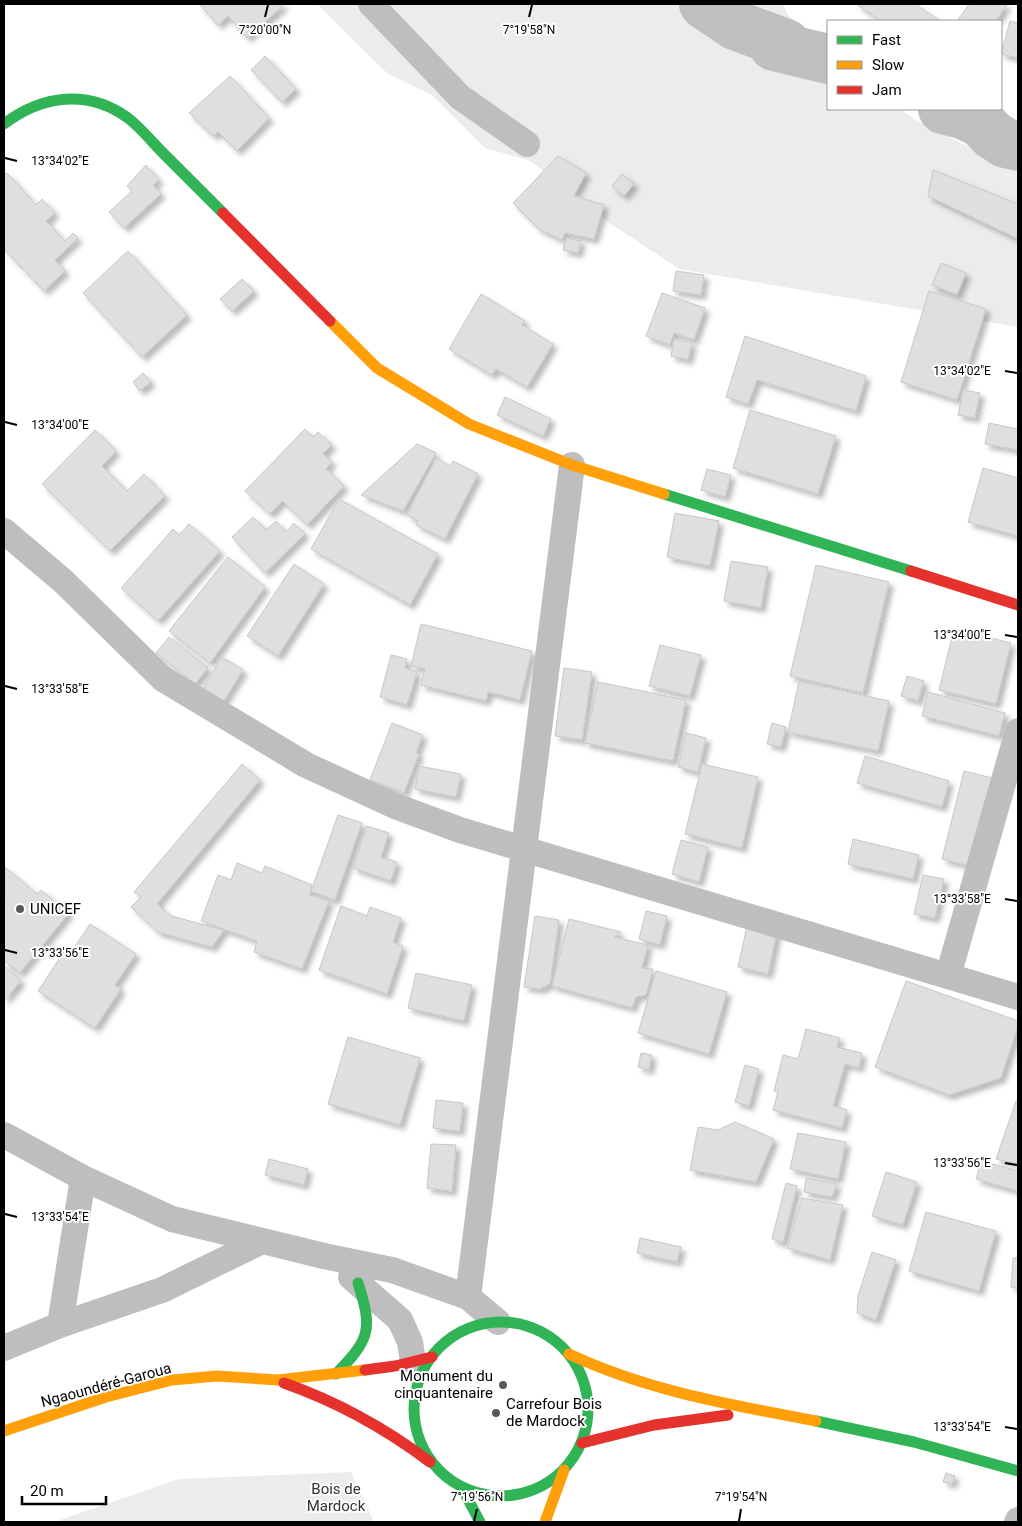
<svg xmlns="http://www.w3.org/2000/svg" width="1022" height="1526" font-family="Roboto,sans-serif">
	<defs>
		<filter id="shadow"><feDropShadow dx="4.5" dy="4.5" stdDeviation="2.5" flood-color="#0004"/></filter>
	</defs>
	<rect width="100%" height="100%" fill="#fff"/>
	<path fill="#ececec" d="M317 4H784L786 13 828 51V109H900L914 119 1018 172V327L679 269 608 222 579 196 528 160 485 148 432 95 388 74Z
		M351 1472 374 1522H54L179 1479Z"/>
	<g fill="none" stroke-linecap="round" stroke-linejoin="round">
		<path stroke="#bfbfbf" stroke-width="50" d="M704 4 735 25 786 44 774 46 828 59
			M943 109 962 114 980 122 993 135 1005 143 1018 146"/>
	</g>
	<path fill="#dfdfdf" stroke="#c7c7c7" filter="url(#shadow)" d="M199 4H283L284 5 247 38 228 16 218 25Z
		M856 4H915L940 21H881Z
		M969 4H1007L996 21H957Z
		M1010 21 1018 23V58L1001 54Z
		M265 56 296 89 282 102 251 70Z
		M230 76 269 118 237 151 218 132 213 136 189 113Z
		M558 156 586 173 574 196 604 205 594 239 565 233 562 240 539 229 513 203Z
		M146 165 159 180 153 185 161 194 124 228 109 212 132 191 127 186Z
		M933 170 1018 204V239L928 196Z
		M7 173 36 205 42 199 55 213 46 221 65 241 73 233 78 238 55 260 65 271 44 291 4 249V176Z
		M622 174 634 184 624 196 612 186Z
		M566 238 581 241 578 253 563 250Z
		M128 251 187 315 142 357 83 293Z
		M941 263 966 273 957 295 932 285Z
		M676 271 704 275 701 295 673 291Z
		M242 279 254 291 232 311 220 299Z
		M929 291 986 309 957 400 901 382Z
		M662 293 705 308 694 340 674 333 670 345 646 336Z
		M481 294 525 321 522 325 553 344 527 387 496 369 492 375 449 349Z
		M745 336 866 376 856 411 757 380 748 404 726 397Z
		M674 339 692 343 688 360 671 356Z
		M143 373 151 382 140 391 133 382Z
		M963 390 980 393 975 418 958 415Z
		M505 397 551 419 543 436 497 415Z
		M750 410 836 436 818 494 733 468Z
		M989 423 1018 429V450L985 444Z
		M305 429 313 437 318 432 332 445 323 454 332 462 326 469 344 486 307 525 282 501 270 514 245 491Z
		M95 430 116 451 102 466 127 491 144 474 165 496 110 551 42 484Z
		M417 444 436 453 403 511 361 495Z
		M436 458 450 466 453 461 478 474 445 539 416 525 418 521 407 515Z
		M983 468 1018 478V536L968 522Z
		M707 469 731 475 725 497 701 490Z
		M339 499 438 554 410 605 311 549Z
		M675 513 719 521 710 566 667 557Z
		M253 517 266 530 276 521 286 532 294 523 305 534 265 573 232 537Z
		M189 524 220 551 158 621 121 588 173 529 179 535Z
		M228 557 265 587 210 663 169 631Z
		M731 561 768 567 761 608 724 601Z
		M294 564 324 584 278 656 247 636Z
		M816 565 889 582 863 693 790 676Z
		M421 624 532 651 520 700 488 692 486 701 421 685 425 669 411 666Z
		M954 629 1011 643 996 704 939 690Z
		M169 637 208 668 195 684 156 653Z
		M660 645 701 655 690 696 649 686Z
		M391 655 407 659 405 668 417 672 407 705 380 697Z
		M222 657 243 670 222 704 201 691Z
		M564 668 592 672 582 740 555 736Z
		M907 676 924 681 918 701 901 696Z
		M799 681 889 701 878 751 788 732Z
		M598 682 686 700 673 761 585 743Z
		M928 692 1005 713 999 736 922 716Z
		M392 723 423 735 416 753 419 754 404 793 370 780Z
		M772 723 786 727 781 747 767 744Z
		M686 733 706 738 698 772 678 767Z
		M865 756 949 781 942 807 857 783Z
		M242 764 260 780 157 904 171 916 224 930 212 947 158 932 131 907 141 897 134 892Z
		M702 764 758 777 742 848 685 834Z
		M419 766 461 774 456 797 415 789Z
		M964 771 992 778 970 866 942 859Z
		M338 815 362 823 335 900 311 891Z
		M367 826 389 833 381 857 397 862 391 881 353 868Z
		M853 839 919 855 913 879 848 864Z
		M681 840 708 847 699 882 672 874Z
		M237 863 262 873 265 866 312 885 310 895 329 901 302 969 254 952 257 941 201 921 218 875 231 880Z
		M5 867 37 894 41 890 69 913 20 973 4 961Z
		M923 875 944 879 935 918 914 914Z
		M341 906 367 916 370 907 401 918 393 942 403 946 387 994 319 970Z
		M646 911 667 916 660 945 639 939Z
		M535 916 559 920 550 984 540 989 524 987Z
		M569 919 621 932 614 937 648 945 642 968 653 969 646 995 636 997 632 1008 552 986Z
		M90 924 136 954 115 985 121 989 95 1028 38 991 65 950 70 954Z
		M747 926 777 932 768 974 738 967Z
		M4 965 21 981 4 1001Z
		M656 971 727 992 709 1054 638 1033Z
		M416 973 472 985 464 1021 408 1008Z
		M906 981 1018 1021V1027L1001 1078 949 1095 875 1067Z
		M806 1029 840 1038 837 1047 862 1053 859 1068 845 1064 833 1106 847 1110 842 1128 773 1110 778 1092 774 1091 783 1055 798 1059Z
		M348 1037 420 1058 400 1125 328 1104Z
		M641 1053 652 1055 649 1070 638 1067Z
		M745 1065 759 1069 749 1106 735 1102Z
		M436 1100 463 1103 460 1131 433 1128Z
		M1016 1101 1018 1102V1164L996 1159Z
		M735 1122 774 1139 756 1182 690 1170 698 1127 718 1130Z
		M798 1133 846 1142 838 1179 790 1169Z
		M431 1144 456 1145 452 1191 427 1188Z
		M269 1159 308 1169 304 1185 265 1175Z
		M981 1161 1018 1171V1191L976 1179Z
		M886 1172 917 1182 903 1225 872 1216Z
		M806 1178 837 1184 832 1197 804 1192Z
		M786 1183 797 1186 783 1243 772 1239Z
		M802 1198 843 1205 830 1260 787 1248Z
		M926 1212 996 1231 979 1291 909 1271Z
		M640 1238 681 1247 677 1262 637 1253Z
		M872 1252 896 1260 876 1320 857 1313 858 1296Z
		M1013 1258H1018V1288L1011 1287Z
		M946 1473 955 1476 952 1484 943 1482Z"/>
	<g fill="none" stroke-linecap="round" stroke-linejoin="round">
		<path stroke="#bebebe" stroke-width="26" d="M371 4 460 97 527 144
			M4 531 63 581 163 679 306 765 395 806 460 830 1018 997
			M948 976 1018 731
			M4 1135 83 1178 172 1219 324 1256 392 1270 468 1297 498 1322
			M351 1277 400 1320 410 1342 413 1361
			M468 1297 572 465
			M60 1325 83 1178
			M4 1348 60 1325 162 1290 262 1241
			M1017 1522 1018 1520"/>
		<path stroke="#30b455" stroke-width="11" d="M4 124C42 95 88 89 128 118 141 128 152 142 163 153 183 173 203 193 223 213
			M664 494 911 571
			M414 1409a87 87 0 1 1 174 0a87 87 0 1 1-174 0Z
			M336 1374C370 1339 373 1330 358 1283
			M816 1421 914 1442 1018 1471
			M462 1488 480 1522"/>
		<path stroke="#ff9f0a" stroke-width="11" d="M330 321 377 368 469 424 572 465 664 494
			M569 1354C648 1391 731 1405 816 1421
			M4 1431 106 1397 172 1380 217 1376 278 1380 365 1370
			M545 1522 564 1470"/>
		<path stroke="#e5322d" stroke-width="11" d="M223 213 330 321
			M911 571 1018 605
			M365 1370 395 1366 432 1357
			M284 1383C338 1402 385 1428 430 1462
			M582 1443 654 1425 728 1415"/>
	</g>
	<path fill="none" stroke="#000" stroke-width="2" d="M265 17 268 5M529 17 532 5M5 158 17 161M1005 371 1017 373M5 422 17 425M1005 635 1017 637M5 686 17 689M1005 899 1017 901M5 950 17 953M1005 1163 1017 1165M5 1214 17 1217M1005 1427 1017 1429M474 1521 477 1509M739 1521 741 1509"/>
	<g fill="#595959" stroke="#fff" stroke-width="2">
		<circle cx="20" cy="909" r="5"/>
		<circle cx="503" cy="1385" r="5"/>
		<circle cx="496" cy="1413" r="5"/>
	</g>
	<g text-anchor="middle" stroke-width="4" stroke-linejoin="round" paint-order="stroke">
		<g font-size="15" fill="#000" stroke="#fff" text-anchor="start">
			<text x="30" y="914">UNICEF</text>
			<text x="493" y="1381" text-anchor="end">Monument du<tspan x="493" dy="17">cinquantenaire</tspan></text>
			<text x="506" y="1409">Carrefour Bois<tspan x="506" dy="17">de Mardock</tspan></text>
		</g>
		<g font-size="15" fill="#000" stroke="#fff">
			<text transform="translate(106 1385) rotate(-15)" y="5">Ngaoundéré-Garoua</text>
		</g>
		<g font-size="15" fill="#333" stroke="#fff">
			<text x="336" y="1494">Bois de<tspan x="336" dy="17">Mardock</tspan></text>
		</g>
	</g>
	<g font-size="12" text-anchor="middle" fill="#000" stroke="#fff" stroke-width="4" stroke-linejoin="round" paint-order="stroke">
		<text x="265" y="34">7°20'00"N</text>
		<text x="529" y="34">7°19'58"N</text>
		<text x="60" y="165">13°34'02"E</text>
		<text x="962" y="375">13°34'02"E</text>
		<text x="60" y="429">13°34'00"E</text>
		<text x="962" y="639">13°34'00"E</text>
		<text x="60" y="693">13°33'58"E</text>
		<text x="962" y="903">13°33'58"E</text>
		<text x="60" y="957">13°33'56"E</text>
		<text x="962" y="1167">13°33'56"E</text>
		<text x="60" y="1221">13°33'54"E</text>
		<text x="962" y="1431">13°33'54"E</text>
		<text x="477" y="1501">7°19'56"N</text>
		<text x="741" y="1501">7°19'54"N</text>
	</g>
	<rect width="1022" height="1526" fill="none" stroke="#000000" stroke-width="10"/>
	<rect x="827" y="20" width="175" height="90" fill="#ffffff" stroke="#999999"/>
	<rect x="837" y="36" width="25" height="8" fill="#30b455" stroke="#999999"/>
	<text x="872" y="45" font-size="15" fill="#000000">Fast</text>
	<rect x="837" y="61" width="25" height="8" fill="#ff9f0a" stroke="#999999"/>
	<text x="872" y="70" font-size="15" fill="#000000">Slow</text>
	<rect x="837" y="86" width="25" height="8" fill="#e5322d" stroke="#999999"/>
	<text x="872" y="95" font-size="15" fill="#000000">Jam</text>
	<path d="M22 1496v8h84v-8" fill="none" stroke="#000000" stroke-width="2.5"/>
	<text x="30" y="1496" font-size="15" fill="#000000" stroke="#ffffff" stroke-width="4" paint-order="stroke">20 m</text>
</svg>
